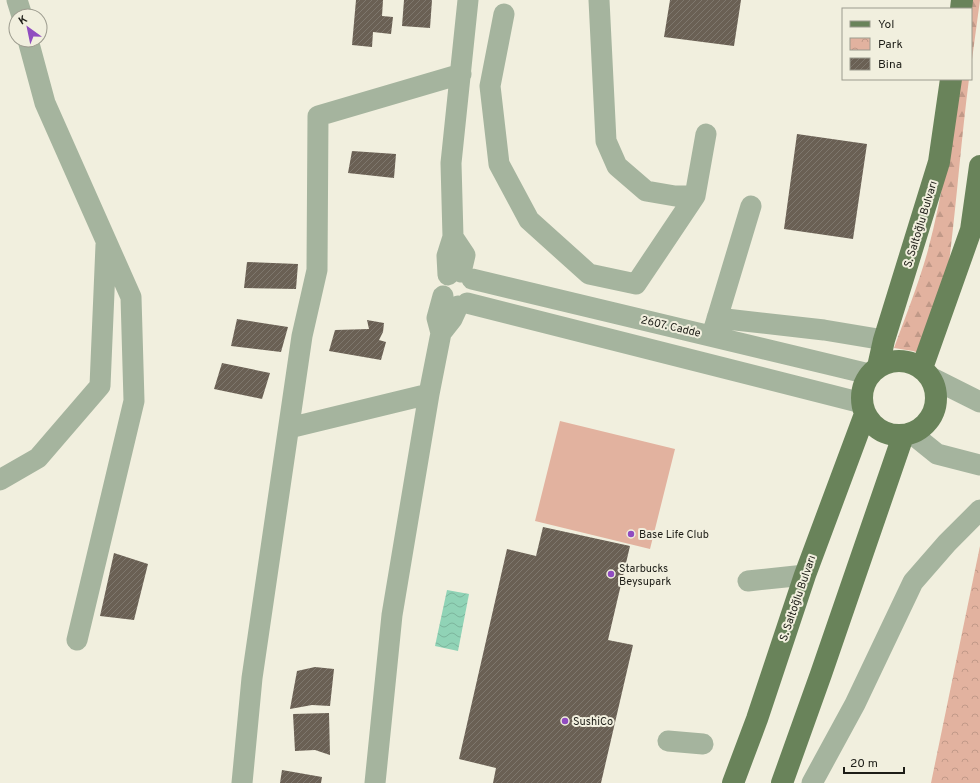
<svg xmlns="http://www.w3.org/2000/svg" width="980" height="783" font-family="Overpass,sans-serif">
	<defs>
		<pattern id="forest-firs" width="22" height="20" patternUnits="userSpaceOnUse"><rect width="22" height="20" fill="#e2b29f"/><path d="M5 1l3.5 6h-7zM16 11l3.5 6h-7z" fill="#c19988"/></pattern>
		<pattern id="park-crowns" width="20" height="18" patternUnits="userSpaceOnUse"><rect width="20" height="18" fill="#e2b29f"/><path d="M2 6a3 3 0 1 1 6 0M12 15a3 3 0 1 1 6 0" fill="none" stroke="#c19988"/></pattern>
		<pattern id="water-waves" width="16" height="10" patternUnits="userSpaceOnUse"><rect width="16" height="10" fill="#90d3b6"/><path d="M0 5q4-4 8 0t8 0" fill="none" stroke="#7cb59c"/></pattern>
		<pattern id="building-hatch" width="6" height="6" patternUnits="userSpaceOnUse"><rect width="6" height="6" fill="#6a6054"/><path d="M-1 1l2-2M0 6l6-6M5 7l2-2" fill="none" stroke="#7e776d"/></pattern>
	</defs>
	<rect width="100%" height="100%" fill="#f1efde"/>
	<path fill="#e2b29f" d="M560 421 675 449 650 549 535 521Z"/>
	<path fill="url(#forest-firs)" d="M968 0H980L971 67V9Z
		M958 79H969C957 172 953 267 933 358L913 351 894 348C906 315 919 283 928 250 943 194 951 137 958 79Z"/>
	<path fill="url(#park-crowns)" d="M980 546V783H931Z"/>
	<path fill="url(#water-waves)" d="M447 590 469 594 458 651 435 646Z"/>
	<path fill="url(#building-hatch)" d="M356 0H383L382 16 393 17 391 34 373 32 372 47 352 45Z
		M404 0H432L430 28 402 26Z
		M670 0H741L734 46 664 37Z
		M797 134 867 144 853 239 784 229Z
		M352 151 396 154 394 178 348 173Z
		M247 262 298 264 296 289 244 288Z
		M237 319 288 327 281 352 231 346Z
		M367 320 384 323 383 332 379 340 386 342 381 360 329 351 335 330 369 329Z
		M222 363 270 373 262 399 214 389Z
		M543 527 630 546 608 640 633 645 601 783H493L496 768 459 759 507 549 536 556Z
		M114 553 148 564 134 620 100 616Z
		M315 667 334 669 330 706 312 705 290 709 297 671Z
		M329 713 330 755 315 750 295 751 293 714Z
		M282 770 322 777 321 783H280Z"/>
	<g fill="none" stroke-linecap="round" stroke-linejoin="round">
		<path stroke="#a5b49e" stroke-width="21" d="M17 0 22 16
			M599 0 606 141 617 166 646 191 675 196H695L706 134
			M504 14 490 86 499 164 529 220 589 274 636 284 695 196
			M28 40 45 103 131 297 134 401 77 640
			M453 237 465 255 461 272
			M448 275 447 256 453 237 451 163 468 0
			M472 279 869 374
			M467 303 862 403
			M717 318 824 330 884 340
			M713 332 751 206
			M441 333 452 319 458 306
			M930 377 980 402
			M289 428 429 394
			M911 433 937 454 980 465
			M0 480 38 458 100 386 106 245
			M748 581 805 575
			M668 741 703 744
			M242 783 252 678 302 336 317 270 318 116 461 74
			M375 783 392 615 429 394 441 333 437 318 443 296
			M812 783 855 704 913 582 947 543 980 510"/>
		<path stroke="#69835a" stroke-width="22" d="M961 9 962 0
			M862 398a37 37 0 1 1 74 0a37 37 0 1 1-74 0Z
			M878 367 884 340 939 162 951 79
			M922 368 971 230 980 166
			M733 783 757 719 805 575 865 414
			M782 783 821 674 903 436"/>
	</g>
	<g fill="#904cc0" stroke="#f1efde" stroke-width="1.5">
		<circle cx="631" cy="534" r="4"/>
		<circle cx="611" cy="574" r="4"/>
		<circle cx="565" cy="721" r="4"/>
	</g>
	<g text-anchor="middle" stroke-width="4" stroke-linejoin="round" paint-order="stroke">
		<g font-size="11" fill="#1d1d17" stroke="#f1efde">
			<text transform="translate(920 224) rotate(-73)" y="4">S. Saltoğlu Bulvarı</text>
			<text transform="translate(671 326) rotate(13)" y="4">2607. Cadde</text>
			<text transform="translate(797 598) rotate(-71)" y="4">S. Saltoğlu Bulvarı</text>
		</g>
		<g font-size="11" fill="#1d1d17" stroke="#f1efde" text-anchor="start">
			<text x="639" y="538">Base Life Club</text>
			<text x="619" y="572">Starbucks<tspan x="619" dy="13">Beysupark</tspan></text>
			<text x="573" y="725">SushiCo</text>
		</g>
	</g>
	<rect x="842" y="8" width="130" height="72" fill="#f1efde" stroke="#9c9b8e"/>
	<rect x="850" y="21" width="20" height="6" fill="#69835a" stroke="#9c9b8e"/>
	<text x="878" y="28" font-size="12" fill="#1d1d17">Yol</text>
	<rect x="850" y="38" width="20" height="12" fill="url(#park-crowns)" stroke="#9c9b8e"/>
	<text x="878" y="48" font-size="12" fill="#1d1d17">Park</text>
	<rect x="850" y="58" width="20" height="12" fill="url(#building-hatch)" stroke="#9c9b8e"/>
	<text x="878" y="68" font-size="12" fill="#1d1d17">Bina</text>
	<g transform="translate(28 28) rotate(327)"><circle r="19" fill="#f1efde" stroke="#9c9b8e"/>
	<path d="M0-3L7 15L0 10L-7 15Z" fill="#904cc0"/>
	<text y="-6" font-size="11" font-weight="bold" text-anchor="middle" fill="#1d1d17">K</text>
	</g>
	<path d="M844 767v6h60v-6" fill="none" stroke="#1d1d17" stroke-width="2"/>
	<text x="850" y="767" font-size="12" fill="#1d1d17" stroke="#f1efde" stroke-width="3" paint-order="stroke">20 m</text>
</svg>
